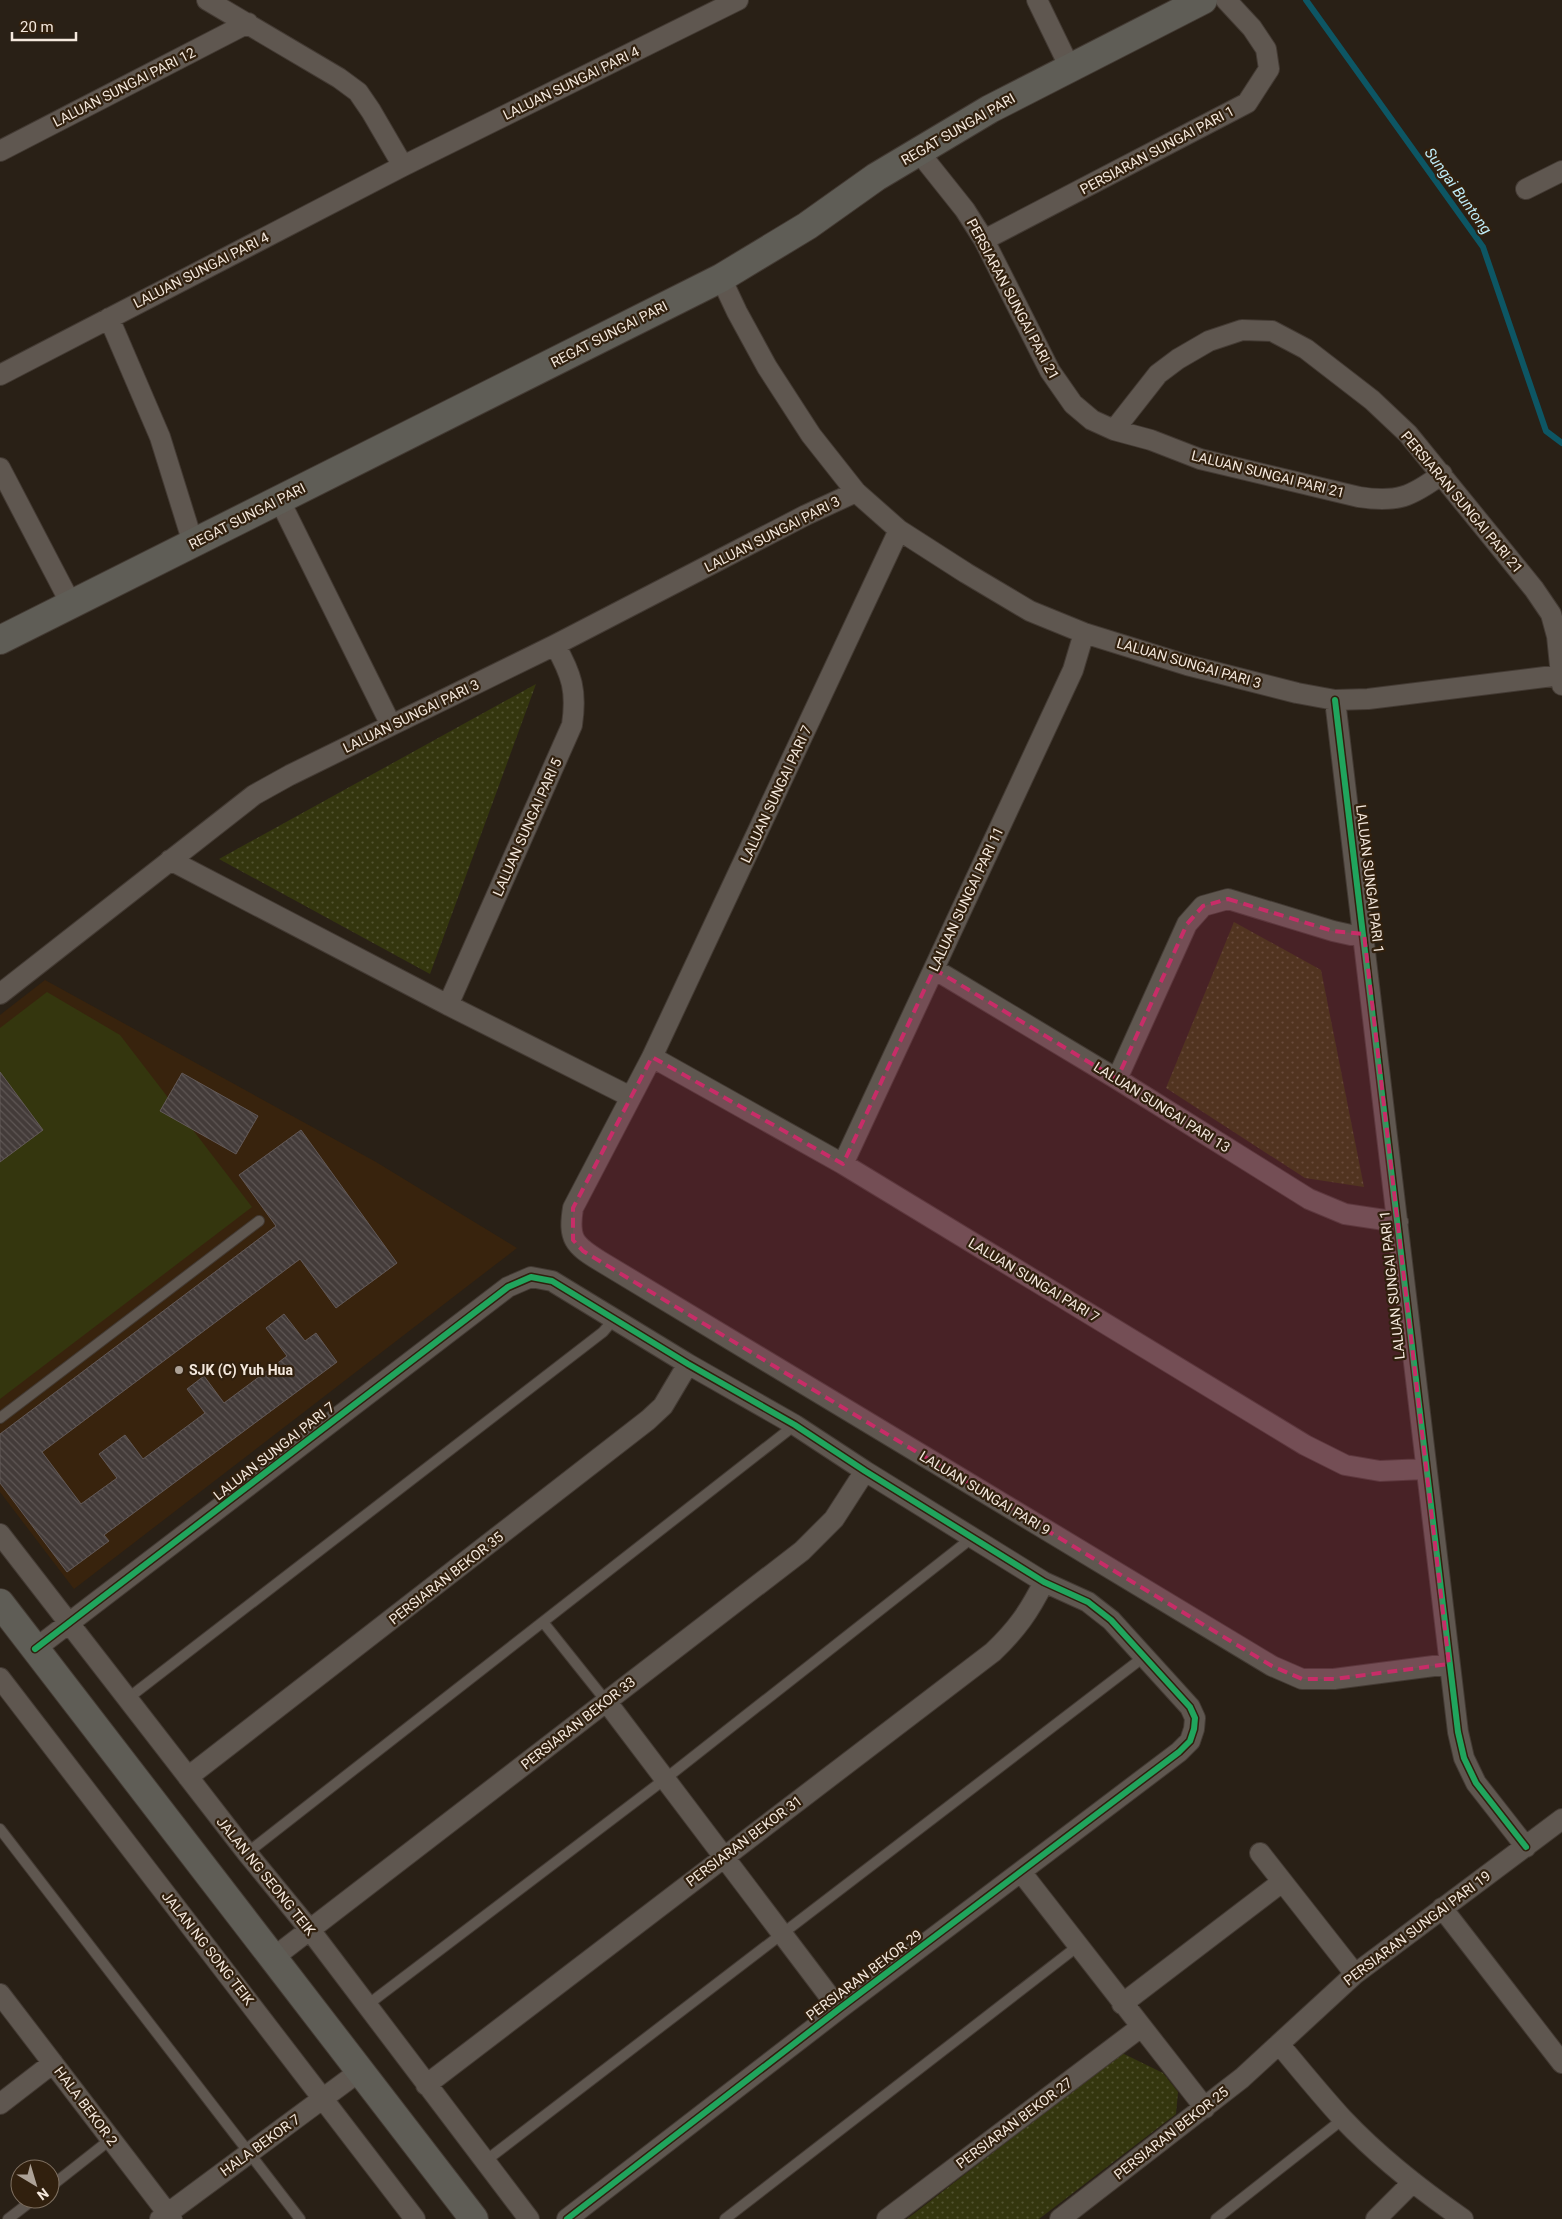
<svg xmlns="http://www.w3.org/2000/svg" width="1562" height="2219" font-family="Roboto,sans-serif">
	<defs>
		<pattern id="park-dots" width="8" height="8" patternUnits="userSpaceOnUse" patternTransform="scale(1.25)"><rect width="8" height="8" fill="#34360e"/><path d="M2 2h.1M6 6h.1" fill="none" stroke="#525331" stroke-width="1.8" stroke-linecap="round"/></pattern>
		<pattern id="building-back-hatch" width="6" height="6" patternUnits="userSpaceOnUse" patternTransform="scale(1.25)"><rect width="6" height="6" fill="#433b39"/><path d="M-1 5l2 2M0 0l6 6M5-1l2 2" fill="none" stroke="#5f5755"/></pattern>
	</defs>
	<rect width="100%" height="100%" fill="#292016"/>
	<path fill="#38230d" d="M45 980 376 1162 517 1248 74 1589 0 1492V1015Z"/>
	<path fill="#34360e" d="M47 992 120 1035 252 1207 0 1399V1028Z"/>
	<path fill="url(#park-dots)" d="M536 684 430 974 219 859Z
		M1234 922 1321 970 1364 1187 1305 1178 1166 1088Z
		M1122 2053 1163 2073 1178 2092 1176 2114 1039 2219H907Z"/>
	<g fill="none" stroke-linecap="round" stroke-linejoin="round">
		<path stroke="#0d5664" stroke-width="6" d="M1306 0 1483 247 1546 431 1562 443"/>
	</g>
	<path fill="url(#building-back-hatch)" stroke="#635a59" d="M0 1072 43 1130 0 1162Z
		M182 1073 258 1116 236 1154 160 1111Z
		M301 1130 397 1263 336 1308 300 1259 42 1452 81 1504 117 1478 99 1454 125 1435 143 1459 205 1413 187 1389 204 1376 224 1403 287 1356 266 1328 284 1314 305 1341 316 1333 337 1362 104 1535 109 1541 67 1572 0 1483V1434L276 1226 239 1175Z"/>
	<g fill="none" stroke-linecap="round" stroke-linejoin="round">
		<defs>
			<path id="service" d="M0 1418 259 1221
				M543 1622 606 1701
				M127 1699 603 1332 615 1318
				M0 1829 300 2219
				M247 1853 795 1425
				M366 2006 665 1779 973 1537
				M484 2162 1145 1656
				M50 2187 111 2139
				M8 2219 34 2199
				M725 2219 1078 1946
				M1216 2219 1343 2119"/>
			<path id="minor" d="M207 0 339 78 358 92 371 111 403 166
				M1037 0 1070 68
				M0 151 248 23
				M918 151 965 210 984 240 1050 371 1073 404 1092 420 1114 430 1151 440 1200 459 1359 497C1397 503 1411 497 1442 474
				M1526 189 1562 171
				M984 240 1247 103 1269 69 1266 49 1252 28 1226 0
				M721 278 737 312 767 367 811 435 856 492 899 530 966 573 1030 611 1084 633 1187 665 1297 693 1335 700 1368 699 1561 675
				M109 318 160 437 193 543
				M0 375 403 166 738 0
				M1114 430 1158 374 1178 359 1209 341 1242 330 1272 331 1306 349 1372 400 1408 434 1534 589 1551 614 1557 636 1562 685
				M0 468 71 604
				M279 499 391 725
				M899 530 652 1057 573 1208C568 1239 574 1245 600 1261L1272 1666 1302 1679H1334L1449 1664
				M1335 700 1458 1732 1464 1758 1476 1783 1526 1847
				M170 860 448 1005 631 1097
				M934 969 1117 1079 1309 1199 1345 1214 1398 1222
				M0 994 254 795 290 775 555 645 806 515 856 492
				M448 1005 572 725C577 691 572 675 555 645
				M652 1057 843 1164 1305 1445 1345 1465 1380 1471 1425 1469
				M1117 1079 1187 924 1203 906 1228 899 1333 931 1351 935 1364 934
				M843 1164 1073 670 1084 633
				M0 1534 247 1853 310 1930 529 2219
				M35 1649 508 1287 531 1277 552 1281 688 1364 795 1425 865 1471 1044 1582 1088 1602 1111 1620 1190 1707 1195 1718 1194 1729 1190 1741 1179 1752 839 2009 567 2219
				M0 1678 415 2219
				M606 1701 839 2009
				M188 1777 648 1420 663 1406 688 1364
				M1260 1853 1355 1974
				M1021 1872 1205 2108
				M1442 1908 1562 2063
				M273 1958 802 1551 834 1519 865 1471
				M0 1994 172 2219
				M1122 2004 1282 1882
				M1279 2044C1300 2069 1321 2095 1343 2119 1379 2157 1421 2190 1463 2219
				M426 2085 993 1652C1017 1629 1029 1612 1044 1582
				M0 2104 53 2063
				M160 2219 360 2071
				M887 2219 1141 2027
				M1060 2219 1242 2078 1355 1974 1562 1819
				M1376 2219 1413 2182"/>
			<path id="secondary" d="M0 640 721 278 807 226 876 177 990 109 1203 0
				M0 1603 474 2219"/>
		</defs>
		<use href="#service" stroke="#433a33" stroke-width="12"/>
		<use href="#minor" stroke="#433a33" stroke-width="22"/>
		<use href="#secondary" stroke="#433a33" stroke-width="30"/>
		<use href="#service" stroke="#5f5750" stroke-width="10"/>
		<use href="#minor" stroke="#5f5750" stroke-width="20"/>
		<use href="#secondary" stroke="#5f5d56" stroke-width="28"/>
		<defs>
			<path id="cycleway" d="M1335 700 1458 1732 1464 1758 1476 1783 1526 1847
				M35 1649 508 1287 531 1277 552 1281 688 1364 795 1425 865 1471 1044 1582 1088 1602 1111 1620 1190 1707 1195 1718 1194 1729 1190 1741 1179 1752 839 2009 567 2219"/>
		</defs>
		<use href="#cycleway" stroke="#31200e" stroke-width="9"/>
		<use href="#cycleway" stroke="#20a55d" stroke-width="6"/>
	</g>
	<path fill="#c72d68" fill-opacity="0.2" stroke="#c72d68" stroke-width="4" stroke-dasharray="10 6" stroke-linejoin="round" d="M1228 899 1333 931 1364 934 1449 1664 1334 1679H1302L1272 1666 583 1251 573 1240V1208L652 1057 843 1164 934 969 1117 1079 1187 924 1203 906Z"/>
	<circle fill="#ada297" stroke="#31200e" stroke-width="2" cx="179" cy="1370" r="5"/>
	<g text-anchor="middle" stroke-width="4.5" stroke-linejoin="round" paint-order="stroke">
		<g font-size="14" fill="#f4e8dd" stroke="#31200e">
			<text transform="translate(571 83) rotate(-26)" y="5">LALUAN SUNGAI PARI 4</text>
			<text transform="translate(124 87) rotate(-27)" y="5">LALUAN SUNGAI PARI 12</text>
			<text transform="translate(958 129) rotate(-30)" y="5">REGAT SUNGAI PARI</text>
			<text transform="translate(1157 150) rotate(-28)" y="5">PERSIARAN SUNGAI PARI 1</text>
			<text transform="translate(201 270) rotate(-27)" y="5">LALUAN SUNGAI PARI 4</text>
			<text transform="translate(1013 299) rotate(62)" y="5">PERSIARAN SUNGAI PARI 21</text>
			<text transform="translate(609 334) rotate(-27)" y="5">REGAT SUNGAI PARI</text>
			<text transform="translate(1268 474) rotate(14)" y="5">LALUAN SUNGAI PARI 21</text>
			<text transform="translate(1462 502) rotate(50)" y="5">PERSIARAN SUNGAI PARI 21</text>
			<text transform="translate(247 516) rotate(-27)" y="5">REGAT SUNGAI PARI</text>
			<text transform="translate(772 534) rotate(-27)" y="5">LALUAN SUNGAI PARI 3</text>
			<text transform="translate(1189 663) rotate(16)" y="5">LALUAN SUNGAI PARI 3</text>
			<text transform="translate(411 716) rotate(-26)" y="5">LALUAN SUNGAI PARI 3</text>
			<text transform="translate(776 794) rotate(-65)" y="5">LALUAN SUNGAI PARI 7</text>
			<text transform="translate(527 827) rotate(-66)" y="5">LALUAN SUNGAI PARI 5</text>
			<text transform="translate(1370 879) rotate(83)" y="5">LALUAN SUNGAI PARI 1</text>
			<text transform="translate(966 899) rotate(-65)" y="5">LALUAN SUNGAI PARI 11</text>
			<text transform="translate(1162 1107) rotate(32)" y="5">LALUAN SUNGAI PARI 13</text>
			<text transform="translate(1034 1280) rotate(31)" y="5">LALUAN SUNGAI PARI 7</text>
			<text transform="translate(1392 1285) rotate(-96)" y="5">LALUAN SUNGAI PARI 1</text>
			<text transform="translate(274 1451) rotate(-38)" y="5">LALUAN SUNGAI PARI 7</text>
			<text transform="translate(985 1493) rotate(31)" y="5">LALUAN SUNGAI PARI 9</text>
			<text transform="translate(446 1578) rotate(-38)" y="5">PERSIARAN BEKOR 35</text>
			<text transform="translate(578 1723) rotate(-38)" y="5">PERSIARAN BEKOR 33</text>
			<text transform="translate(744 1841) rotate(-37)" y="5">PERSIARAN BEKOR 31</text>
			<text transform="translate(266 1876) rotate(51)" y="5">JALAN NG SEONG TEIK</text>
			<text transform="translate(1417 1928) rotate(-37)" y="5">PERSIARAN SUNGAI PARI 19</text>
			<text transform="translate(208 1948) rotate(52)" y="5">JALAN NG SONG TEIK</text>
			<text transform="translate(864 1975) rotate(-37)" y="5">PERSIARAN BEKOR 29</text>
			<text transform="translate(86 2106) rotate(53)" y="5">HALA BEKOR 2</text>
			<text transform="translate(1014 2123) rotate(-37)" y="5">PERSIARAN BEKOR 27</text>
			<text transform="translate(1171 2133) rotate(-38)" y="5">PERSIARAN BEKOR 25</text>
			<text transform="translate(260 2145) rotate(-36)" y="5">HALA BEKOR 7</text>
		</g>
		<g font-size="14" font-weight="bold" fill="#f4e8dd" stroke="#31200e" text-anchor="start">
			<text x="189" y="1375">SJK (C) Yuh Hua</text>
		</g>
		<g font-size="15" font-style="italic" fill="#bdeaf7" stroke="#31200e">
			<text transform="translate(1458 191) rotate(54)" y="5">Sungai Buntong</text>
		</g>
	</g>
	<g transform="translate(35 2184) rotate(142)"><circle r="24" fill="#31200e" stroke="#7f7061"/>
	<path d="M0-4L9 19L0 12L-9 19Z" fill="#ada297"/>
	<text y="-8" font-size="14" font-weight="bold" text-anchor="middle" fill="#f4e8dd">N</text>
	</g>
	<path d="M12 32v8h64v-8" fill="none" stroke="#f4e8dd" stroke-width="2.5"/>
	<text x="20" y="32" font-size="15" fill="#f4e8dd" stroke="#31200e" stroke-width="4" paint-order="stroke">20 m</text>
</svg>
